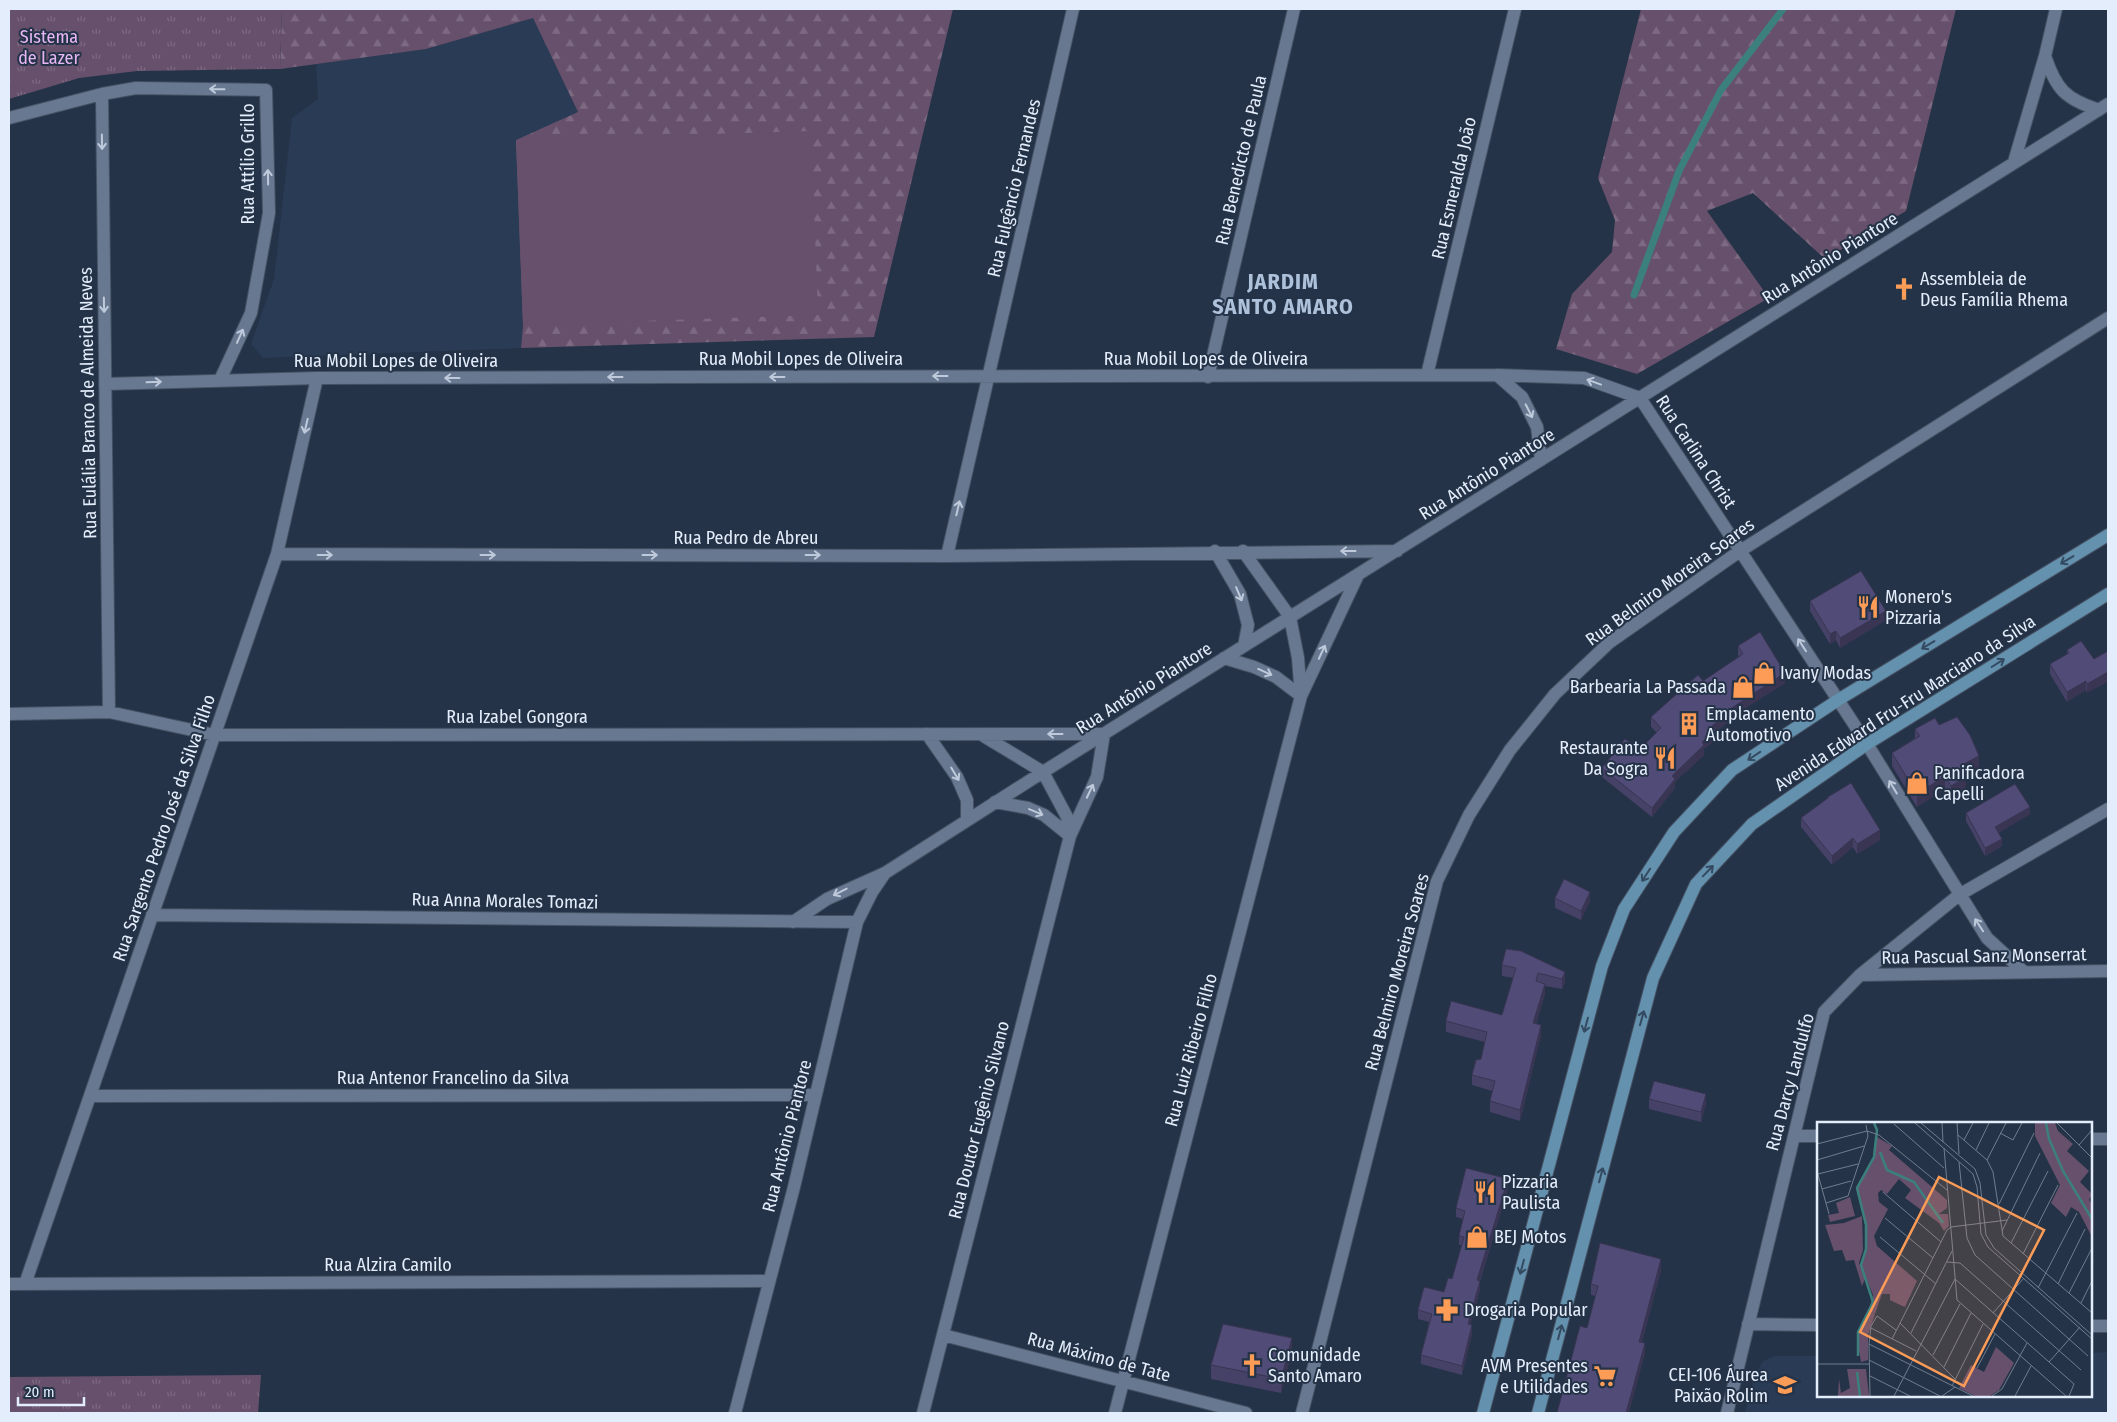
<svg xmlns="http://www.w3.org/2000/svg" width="2117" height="1422" font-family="'Fira Sans Condensed',sans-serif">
	<defs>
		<pattern id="forest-firs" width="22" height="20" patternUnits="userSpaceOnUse" patternTransform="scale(1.25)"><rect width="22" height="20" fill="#67506c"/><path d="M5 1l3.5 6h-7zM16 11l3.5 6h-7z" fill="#7d6a82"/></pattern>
		<pattern id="park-tufts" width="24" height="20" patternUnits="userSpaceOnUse" patternTransform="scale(1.25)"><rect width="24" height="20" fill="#67506c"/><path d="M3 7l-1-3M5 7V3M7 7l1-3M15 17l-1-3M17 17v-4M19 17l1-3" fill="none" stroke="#7d6a82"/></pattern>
	</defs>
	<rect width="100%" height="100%" fill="#243347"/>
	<path fill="#293b55" d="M533 18 578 112 523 325 521 348 263 358 251 344 274 279 292 118 318 99 316 64 426 49Z
		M2108 1352V1413H1745L1755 1374 1763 1361 1775 1356H1818V1396H2091V1353Z"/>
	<path fill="url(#forest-firs)" d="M282 9H953L874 337 521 348 523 325 516 140 578 112 533 18 426 49 280 69Z
		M1641 9H1956L1906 211 1825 259 1753 193 1707 211 1769 298 1637 374 1556 349 1572 294 1612 252 1615 220 1598 178Z"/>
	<path fill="url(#park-tufts)" d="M9 9H282L280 69 137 71 79 78 9 99Z
		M261 1375 258 1413H9V1377Z"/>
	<path fill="#67506c" d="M811 131 818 315 523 325 516 140Z"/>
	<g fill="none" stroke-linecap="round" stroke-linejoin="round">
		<path stroke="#3c807e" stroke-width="7" d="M1634 295 1679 171 1721 90 1783 9"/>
		<defs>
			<path id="minor" d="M2045 56C2056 89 2065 99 2099 110
				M102 94 109 712
				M9 118 102 94 136 88 266 90 269 213 251 313 220 380
				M2014 162 2045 56 2056 9
				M1427 375 1515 9
				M1497 375 1522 397 1537 427 1541 460
				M1208 377 1294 9
				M105 384 317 378 1497 375 1584 378 1640 398 1867 744 1987 938 2024 972
				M1215 551 1240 594 1248 625 1244 646
				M277 554 947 556 1397 551
				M947 556 1073 9
				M1224 658 1254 667 1276 677 1301 696 1358 575
				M9 714 109 712 215 735 1104 734 1097 777 1070 836 923 1413
				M927 734 957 777 967 800V820
				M982 735 1043 772 1067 817 1070 836
				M995 802 1028 808 1044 815 1070 836
				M152 915 857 922
				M793 922 827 899 885 873
				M1860 975 2108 971
				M90 1096 816 1095
				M1794 1136H1818
				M2091 1139H2108
				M9 1284 768 1281
				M25 1284 277 554 317 378
				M1748 1324 1818 1325
				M2091 1326H2108
				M943 1335 1246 1413
				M735 1413 794 1187 857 922 872 892 885 873 1043 772 2108 104
				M1115 1413 1301 696 1298 658 1290 617 1243 551
				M1302 1413 1437 881 1469 815 1510 750 1555 694 1610 642 1740 551 2108 318
				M1727 1413 1824 1012 1860 975 1959 895 2108 809"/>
			<path id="secondary" d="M1483 1413 1602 966 1624 909 1674 832 1732 770 1838 700 2108 535
				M1538 1413 1653 978 1696 884 1752 824 1867 744 2108 594"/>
		</defs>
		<use href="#minor" stroke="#455163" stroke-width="14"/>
		<use href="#secondary" stroke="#455163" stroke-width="14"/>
		<use href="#minor" stroke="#677890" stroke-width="12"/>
		<use href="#secondary" stroke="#6391ae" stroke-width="12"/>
	</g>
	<path fill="#464166" d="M1810 601 1886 620 1840 648 1836 640 1830 644 1810 611Z
		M1738 646 1785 683 1728 719V722L1716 732V739L1704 749V755L1675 782V788L1652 817 1602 777V768L1639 750 1657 733 1651 727V717L1739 657 1738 655Z
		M2067 650 2094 659 2087 693 2086 690 2067 702 2050 674V664L2067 654Z
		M1939 725 1979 768 1965 776 1966 790 1951 799 1945 789 1917 807 1892 766V753L1915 738V729Z
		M1828 797 1880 840 1857 854 1853 847 1832 865 1801 827V818L1828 799Z
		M1966 813 2030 814 1998 833 2002 846 1985 856 1966 821Z
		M1555 898 1590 901 1581 920 1555 908Z
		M1502 965 1565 972V982L1562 989 1545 986V994L1536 1024 1541 1035 1520 1121 1490 1112V1101L1492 1091 1472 1085V1075L1481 1059 1485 1042 1446 1032V1021L1502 1015 1513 978 1502 976Z
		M1649 1099 1706 1104 1701 1122 1649 1109Z
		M1508 1188 1480 1281V1290L1470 1325 1472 1334 1462 1375 1421 1364V1355L1429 1322 1418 1319V1310L1444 1292 1452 1279 1462 1245H1459V1236L1463 1219 1456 1217V1208Z
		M1661 1270 1642 1342 1645 1354 1587 1328 1596 1296 1591 1295V1284Z
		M1292 1352 1281 1393 1211 1379V1365Z"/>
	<path fill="#393553" d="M1886 611V620L1840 648V638Z
		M1836 631V640L1830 644V634Z
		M2108 672V682L2087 693V684Z
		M1785 673V683L1728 719V722L1716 732V739L1704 749V755L1675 782V788L1652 817V808L1672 776 1702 742 1712 726 1727 711Z
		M2086 681V690L2067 702V692Z
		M1979 756V768L1960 779V766Z
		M1945 776V789L1917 807V794Z
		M1966 777V790L1951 799V786Z
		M2030 807V814L1995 835V827Z
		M1880 830V840L1857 854V844Z
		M1853 838V847L1832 865V856Z
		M2002 839V846L1985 856V848Z
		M1590 892V901L1581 920V911Z
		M1565 972V982L1562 989V979Z
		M1545 984V994L1533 1033V1023Z
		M1541 1025V1035L1520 1121V1110Z
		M1706 1094V1104L1701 1122V1112Z
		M1508 1179V1188L1477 1289V1280Z
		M1661 1259V1270L1639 1353V1342Z
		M1480 1281V1290L1468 1333V1324Z
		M1472 1325V1334L1462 1375V1366Z
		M1292 1338V1352L1281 1393V1379Z
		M1645 1343V1354L1629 1413H1626Z"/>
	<path fill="#514c77" stroke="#393553" d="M1861 571 1886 611 1840 638 1836 631 1830 634 1810 601Z
		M1760 632 1785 673 1727 711 1728 712 1712 726 1716 730 1702 742 1704 745 1672 776 1675 779 1652 808 1602 768 1625 739 1639 750 1661 728 1651 717 1698 675 1703 681 1743 654 1738 646Z
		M2081 641 2094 659 2108 651V672L2087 684 2086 681 2067 692 2050 664 2069 653 2067 650Z
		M1957 717 1970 735 1979 756 1960 766 1966 777 1951 786 1945 776 1917 794 1892 753 1920 736 1915 729 1935 718 1939 725Z
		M1851 783 1880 830 1857 844 1853 838 1832 856 1801 818 1828 798V797Z
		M2015 784 2030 807 1995 827 2002 839 1985 848 1966 813Z
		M1564 879 1590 892 1581 911 1555 898Z
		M1506 949 1521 951 1565 972 1562 979 1538 973 1536 981 1545 984 1533 1023 1541 1025 1520 1110 1490 1101 1495 1081 1472 1075 1476 1060 1481 1059 1487 1032 1446 1021 1451 1001 1502 1015 1516 968 1502 965Z
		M1654 1081 1706 1094 1701 1112 1649 1099Z
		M1466 1168 1508 1179 1477 1280 1480 1281 1468 1324 1472 1325 1462 1366 1421 1355 1432 1314 1418 1310 1424 1287 1444 1292 1448 1278 1452 1279 1464 1237 1459 1236 1465 1211 1456 1208Z
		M1600 1243 1661 1259 1639 1342 1645 1343 1626 1413H1557L1580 1326 1587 1328 1598 1286 1591 1284Z
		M1223 1324 1292 1338 1281 1379 1211 1365Z"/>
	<defs><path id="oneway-shaft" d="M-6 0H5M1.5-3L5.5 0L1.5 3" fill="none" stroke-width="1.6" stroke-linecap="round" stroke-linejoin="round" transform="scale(1.25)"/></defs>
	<g stroke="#becadb">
		<use href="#oneway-shaft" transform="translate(217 89) rotate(-179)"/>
		<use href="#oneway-shaft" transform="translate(102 142) rotate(89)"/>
		<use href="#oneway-shaft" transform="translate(268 177) rotate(-91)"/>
		<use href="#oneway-shaft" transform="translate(104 305) rotate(89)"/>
		<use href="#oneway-shaft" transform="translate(240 336) rotate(-66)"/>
		<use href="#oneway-shaft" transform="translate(940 376) rotate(180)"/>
		<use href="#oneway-shaft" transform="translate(615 377) rotate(180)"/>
		<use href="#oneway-shaft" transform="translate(777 377) rotate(180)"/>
		<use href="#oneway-shaft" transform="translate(452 378) rotate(180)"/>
		<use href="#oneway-shaft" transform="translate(154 382) rotate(-2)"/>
		<use href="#oneway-shaft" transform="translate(1594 382) rotate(-160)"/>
		<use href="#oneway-shaft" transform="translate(1529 411) rotate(63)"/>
		<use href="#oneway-shaft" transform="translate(306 426) rotate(103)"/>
		<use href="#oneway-shaft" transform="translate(958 508) rotate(-77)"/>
		<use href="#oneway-shaft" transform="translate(1348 551) rotate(180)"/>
		<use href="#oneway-shaft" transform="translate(325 555)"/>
		<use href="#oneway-shaft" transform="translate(488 555)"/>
		<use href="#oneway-shaft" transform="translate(650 555)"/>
		<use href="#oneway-shaft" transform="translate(813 555)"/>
		<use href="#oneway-shaft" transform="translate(1239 594) rotate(67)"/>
		<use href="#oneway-shaft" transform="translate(1802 645) rotate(-123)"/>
		<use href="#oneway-shaft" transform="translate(1322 652) rotate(-65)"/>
		<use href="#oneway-shaft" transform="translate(1265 672) rotate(24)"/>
		<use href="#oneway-shaft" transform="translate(1055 734) rotate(180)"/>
		<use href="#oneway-shaft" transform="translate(955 774) rotate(59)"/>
		<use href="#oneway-shaft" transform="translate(1893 787) rotate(-121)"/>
		<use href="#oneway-shaft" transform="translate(1090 791) rotate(-65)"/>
		<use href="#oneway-shaft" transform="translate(1036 812) rotate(23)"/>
		<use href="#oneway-shaft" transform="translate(840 892) rotate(153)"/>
		<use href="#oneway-shaft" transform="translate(1979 925) rotate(-123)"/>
	</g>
	<g stroke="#344a61">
		<use href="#oneway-shaft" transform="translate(2067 560) rotate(149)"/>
		<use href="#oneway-shaft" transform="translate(1928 645) rotate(149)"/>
		<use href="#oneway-shaft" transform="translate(1998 663) rotate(-32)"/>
		<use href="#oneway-shaft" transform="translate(1754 756) rotate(146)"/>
		<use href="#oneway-shaft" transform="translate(1708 871) rotate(-46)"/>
		<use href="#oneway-shaft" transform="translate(1646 875) rotate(123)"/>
		<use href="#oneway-shaft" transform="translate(1642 1018) rotate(-74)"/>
		<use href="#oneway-shaft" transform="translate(1586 1025) rotate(105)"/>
		<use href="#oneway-shaft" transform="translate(1601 1175) rotate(-75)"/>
		<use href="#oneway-shaft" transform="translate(1522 1267) rotate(105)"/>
		<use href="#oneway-shaft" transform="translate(1560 1332) rotate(-75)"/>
	</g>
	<defs>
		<symbol id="church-bare" viewBox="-9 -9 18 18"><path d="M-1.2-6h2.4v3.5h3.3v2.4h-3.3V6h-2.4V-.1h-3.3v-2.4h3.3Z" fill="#fd9c56" stroke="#243347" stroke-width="2.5" paint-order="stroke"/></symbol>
		<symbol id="restaurant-bare" viewBox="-9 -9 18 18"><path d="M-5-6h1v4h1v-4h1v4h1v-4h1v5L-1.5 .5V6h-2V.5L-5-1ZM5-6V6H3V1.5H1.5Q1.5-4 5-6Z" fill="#fd9c56" stroke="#243347" stroke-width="2.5" paint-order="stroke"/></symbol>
		<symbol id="shop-bare" viewBox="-9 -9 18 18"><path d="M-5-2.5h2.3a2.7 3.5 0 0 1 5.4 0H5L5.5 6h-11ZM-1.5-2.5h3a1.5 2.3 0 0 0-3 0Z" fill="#fd9c56" stroke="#243347" stroke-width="2.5" paint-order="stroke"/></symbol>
		<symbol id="building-bare" viewBox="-9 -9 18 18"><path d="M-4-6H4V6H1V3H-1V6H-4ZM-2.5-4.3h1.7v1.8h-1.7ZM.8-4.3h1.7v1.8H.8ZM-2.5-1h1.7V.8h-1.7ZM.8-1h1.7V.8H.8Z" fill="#fd9c56" stroke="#243347" stroke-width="2.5" paint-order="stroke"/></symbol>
		<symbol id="pharmacy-bare" viewBox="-9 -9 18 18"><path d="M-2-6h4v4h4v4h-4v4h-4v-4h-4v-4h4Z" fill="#fd9c56" stroke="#243347" stroke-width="2.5" paint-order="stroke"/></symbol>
		<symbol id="supermarket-bare" viewBox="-9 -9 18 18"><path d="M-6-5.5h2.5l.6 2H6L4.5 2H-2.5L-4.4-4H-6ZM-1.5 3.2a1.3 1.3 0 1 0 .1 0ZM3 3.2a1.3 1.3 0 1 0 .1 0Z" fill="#fd9c56" stroke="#243347" stroke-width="2.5" paint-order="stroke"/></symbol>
		<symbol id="school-bare" viewBox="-9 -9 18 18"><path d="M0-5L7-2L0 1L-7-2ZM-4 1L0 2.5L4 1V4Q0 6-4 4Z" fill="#fd9c56" stroke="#243347" stroke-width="2.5" paint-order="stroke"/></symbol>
	</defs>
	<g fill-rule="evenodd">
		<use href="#church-bare" x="1888" y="273" width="32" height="32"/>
		<use href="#restaurant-bare" x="1852" y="591" width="32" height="32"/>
		<use href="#shop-bare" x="1748" y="657" width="32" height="32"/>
		<use href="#shop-bare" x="1727" y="671" width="32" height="32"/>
		<use href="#building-bare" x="1673" y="708" width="32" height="32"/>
		<use href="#restaurant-bare" x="1649" y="742" width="32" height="32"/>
		<use href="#shop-bare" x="1901" y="767" width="32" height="32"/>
		<use href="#restaurant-bare" x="1469" y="1176" width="32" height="32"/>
		<use href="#shop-bare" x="1461" y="1221" width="32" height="32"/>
		<use href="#pharmacy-bare" x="1431" y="1294" width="32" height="32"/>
		<use href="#church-bare" x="1236" y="1349" width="32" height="32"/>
		<use href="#supermarket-bare" x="1589" y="1360" width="32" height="32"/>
		<use href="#school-bare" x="1769" y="1369" width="32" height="32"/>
	</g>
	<g text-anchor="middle" stroke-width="4" stroke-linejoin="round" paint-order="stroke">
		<g font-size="18" fill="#e7b6f3" stroke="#243347">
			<text x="49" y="43">Sistema<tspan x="49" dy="21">de Lazer</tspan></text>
		</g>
		<g font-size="18" fill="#e4edfb" stroke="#243347">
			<text transform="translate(1241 160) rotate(-77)" y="6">Rua Benedicto de Paula</text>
			<text transform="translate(248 164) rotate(-90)" y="6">Rua Attílio Grillo</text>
			<text transform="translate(1014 188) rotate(-77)" y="6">Rua Fulgêncio Fernandes</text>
			<text transform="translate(1454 188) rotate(-77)" y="6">Rua Esmeralda João</text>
			<text transform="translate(1830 258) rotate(-32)" y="6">Rua Antônio Piantore</text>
			<text x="801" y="365">Rua Mobil Lopes de Oliveira</text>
			<text x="1206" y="365">Rua Mobil Lopes de Oliveira</text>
			<text x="396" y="367">Rua Mobil Lopes de Oliveira</text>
			<text transform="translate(88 403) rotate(-91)" y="6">Rua Eulália Branco de Almeida Neves</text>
			<text transform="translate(1696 452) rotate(57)" y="6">Rua Carlina Christ</text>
			<text transform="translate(1487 474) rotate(-32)" y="6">Rua Antônio Piantore</text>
			<text x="746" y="544">Rua Pedro de Abreu</text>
			<text transform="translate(1670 582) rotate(-36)" y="6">Rua Belmiro Moreira Soares</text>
			<text transform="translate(1144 688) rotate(-32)" y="6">Rua Antônio Piantore</text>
			<text transform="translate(1905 703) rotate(-33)" y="6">Avenida Edward Fru-Fru Marciano da Silva</text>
			<text x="517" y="723">Rua Izabel Gongora</text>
			<text transform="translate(164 828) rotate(-71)" y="6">Rua Sargento Pedro José da Silva Filho</text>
			<text transform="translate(505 901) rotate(1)" y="6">Rua Anna Morales Tomazi</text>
			<text transform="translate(1984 956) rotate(-1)" y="6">Rua Pascual Sanz Monserrat</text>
			<text transform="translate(1397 972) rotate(-75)" y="6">Rua Belmiro Moreira Soares</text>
			<text transform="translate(1191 1050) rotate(-75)" y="6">Rua Luiz Ribeiro Filho</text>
			<text x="453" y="1084">Rua Antenor Francelino da Silva</text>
			<text transform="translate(1790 1082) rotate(-75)" y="6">Rua Darcy Landulfo</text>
			<text transform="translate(979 1120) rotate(-76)" y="6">Rua Doutor Eugênio Silvano</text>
			<text transform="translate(787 1136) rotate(-76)" y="6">Rua Antônio Piantore</text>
			<text x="388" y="1271">Rua Alzira Camilo</text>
			<text transform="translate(1099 1357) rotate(15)" y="6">Rua Máximo de Tate</text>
		</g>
		<g font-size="18" fill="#e4edfb" stroke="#243347" text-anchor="start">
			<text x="1920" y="285">Assembleia de<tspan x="1920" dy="21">Deus Família Rhema</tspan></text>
			<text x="1885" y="603">Monero's<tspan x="1885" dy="21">Pizzaria</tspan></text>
			<text x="1780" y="679">Ivany Modas</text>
			<text x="1726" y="693" text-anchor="end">Barbearia La Passada</text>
			<text x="1706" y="720">Emplacamento<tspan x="1706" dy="21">Automotivo</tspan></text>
			<text x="1648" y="754" text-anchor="end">Restaurante<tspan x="1648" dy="21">Da Sogra</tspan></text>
			<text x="1934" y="779">Panificadora<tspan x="1934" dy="21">Capelli</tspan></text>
			<text x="1502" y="1188">Pizzaria<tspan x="1502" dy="21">Paulista</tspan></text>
			<text x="1494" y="1243">BEJ Motos</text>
			<text x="1464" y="1316">Drogaria Popular</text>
			<text x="1268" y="1361">Comunidade<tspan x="1268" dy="21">Santo Amaro</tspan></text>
			<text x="1588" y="1372" text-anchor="end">AVM Presentes<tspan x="1588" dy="21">e Utilidades</tspan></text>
			<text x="1768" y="1381" text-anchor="end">CEI-106 Áurea<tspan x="1768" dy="21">Paixão Rolim</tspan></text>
		</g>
		<g font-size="22" font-weight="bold" letter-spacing="1" fill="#aec1da" stroke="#243347">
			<text x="1283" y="289">JARDIM<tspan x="1283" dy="25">SANTO AMARO</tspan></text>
		</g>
	</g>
	<g transform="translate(1817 1122)">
		<rect width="275" height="275" fill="#243347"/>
		<path d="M218 1H238L241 9 256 22 250 29 272 49 263 60 275 72 272 78 275 82V115L262 90 254 85 249 95 234 81 243 63 218 14ZM60 15 75 24 72 28 130 78V86L122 92H131L132 104 127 109 122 101 88 76 94 68 82 57 70 72 64 68 61 71 62 80 71 87 57 114 60 124 100 159 88 185 73 178V172H65L58 192 52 189 56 173 44 143 49 127V103L40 66 56 39ZM45 94 46 128 42 141 48 157 45 164 37 138 29 139 25 128 17 129 8 103 27 101ZM30 247H49L52 274H21L22 257 24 271 33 266Z" fill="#67506c"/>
		<path d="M33 75 38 94 13 100 11 93 22 91 19 81ZM52 189 58 192 51 213V238L44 240 40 216ZM179 225 197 241 182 268 173 274H158L142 266 154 243 167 250Z" fill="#67506c"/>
		<path d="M83 156 97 162 86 184 73 178Z" fill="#67506c"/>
		<path fill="none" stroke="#3c807e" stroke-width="2.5" d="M229 1 232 17 246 49 275 97M63 30 70 48 97 60 126 101M41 234V210L56 180 44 143 49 127V103L40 66 57 35 60 8 57 1M40 250 43 274"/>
		<path fill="none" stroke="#717d8f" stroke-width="1" d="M98 1 156 52 160 65 164 112 171 125 275 217M104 1 158 47 163 61 169 113 177 126 275 213M125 1 126 20M140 1 142 32M240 1 275 36M77 2 127 46M183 11 196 18 205 1M141 13 170 38 176 50 186 114 275 191M147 18 156 1M0 22 50 9 62 13 130 68M262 23 275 8M127 26 140 178 249 274M159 28 172 1M0 38 47 24M170 38 189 1M142 40 150 116 158 133 271 234M0 49 12 92M1 52 41 42M5 67 34 59M66 70 124 120M9 81 31 74 51 14 49 3M182 82 217 11M68 96 116 136M185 109 223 31M63 115 119 162M194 121 231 49M206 132 241 63M130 140 143 141 264 248M241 162 268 107M221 166 260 91M252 171 275 126M264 181 275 159M176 191 207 156M83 201 138 257M54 206 99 229M94 211 135 129M75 217 130 108 134 105 190 98M52 222 156 274M116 233 143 182M52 238 123 274M232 240 263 205M0 242H52M127 245 154 191M160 246 178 212M53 254 93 274M135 264 166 202M53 274 52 222 54 204 60 194 79 208M77 274 138 157 257 262 252 274M125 274 138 265M175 274 185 267 210 221M198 274 214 244"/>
		<path fill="#fd9c56" fill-opacity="0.15" stroke="#fd9c56" stroke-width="2.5" d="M122 55 227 108 147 264 43 210Z"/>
		<rect width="275" height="275" fill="none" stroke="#e4edfb" stroke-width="2.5"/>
	</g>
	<rect width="2117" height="1422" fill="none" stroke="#e4edfb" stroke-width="20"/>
	<path d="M18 1397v8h66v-8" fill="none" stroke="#e4edfb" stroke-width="2.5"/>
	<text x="25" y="1397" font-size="15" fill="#e4edfb" stroke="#243347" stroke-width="4" paint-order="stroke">20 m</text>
</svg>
